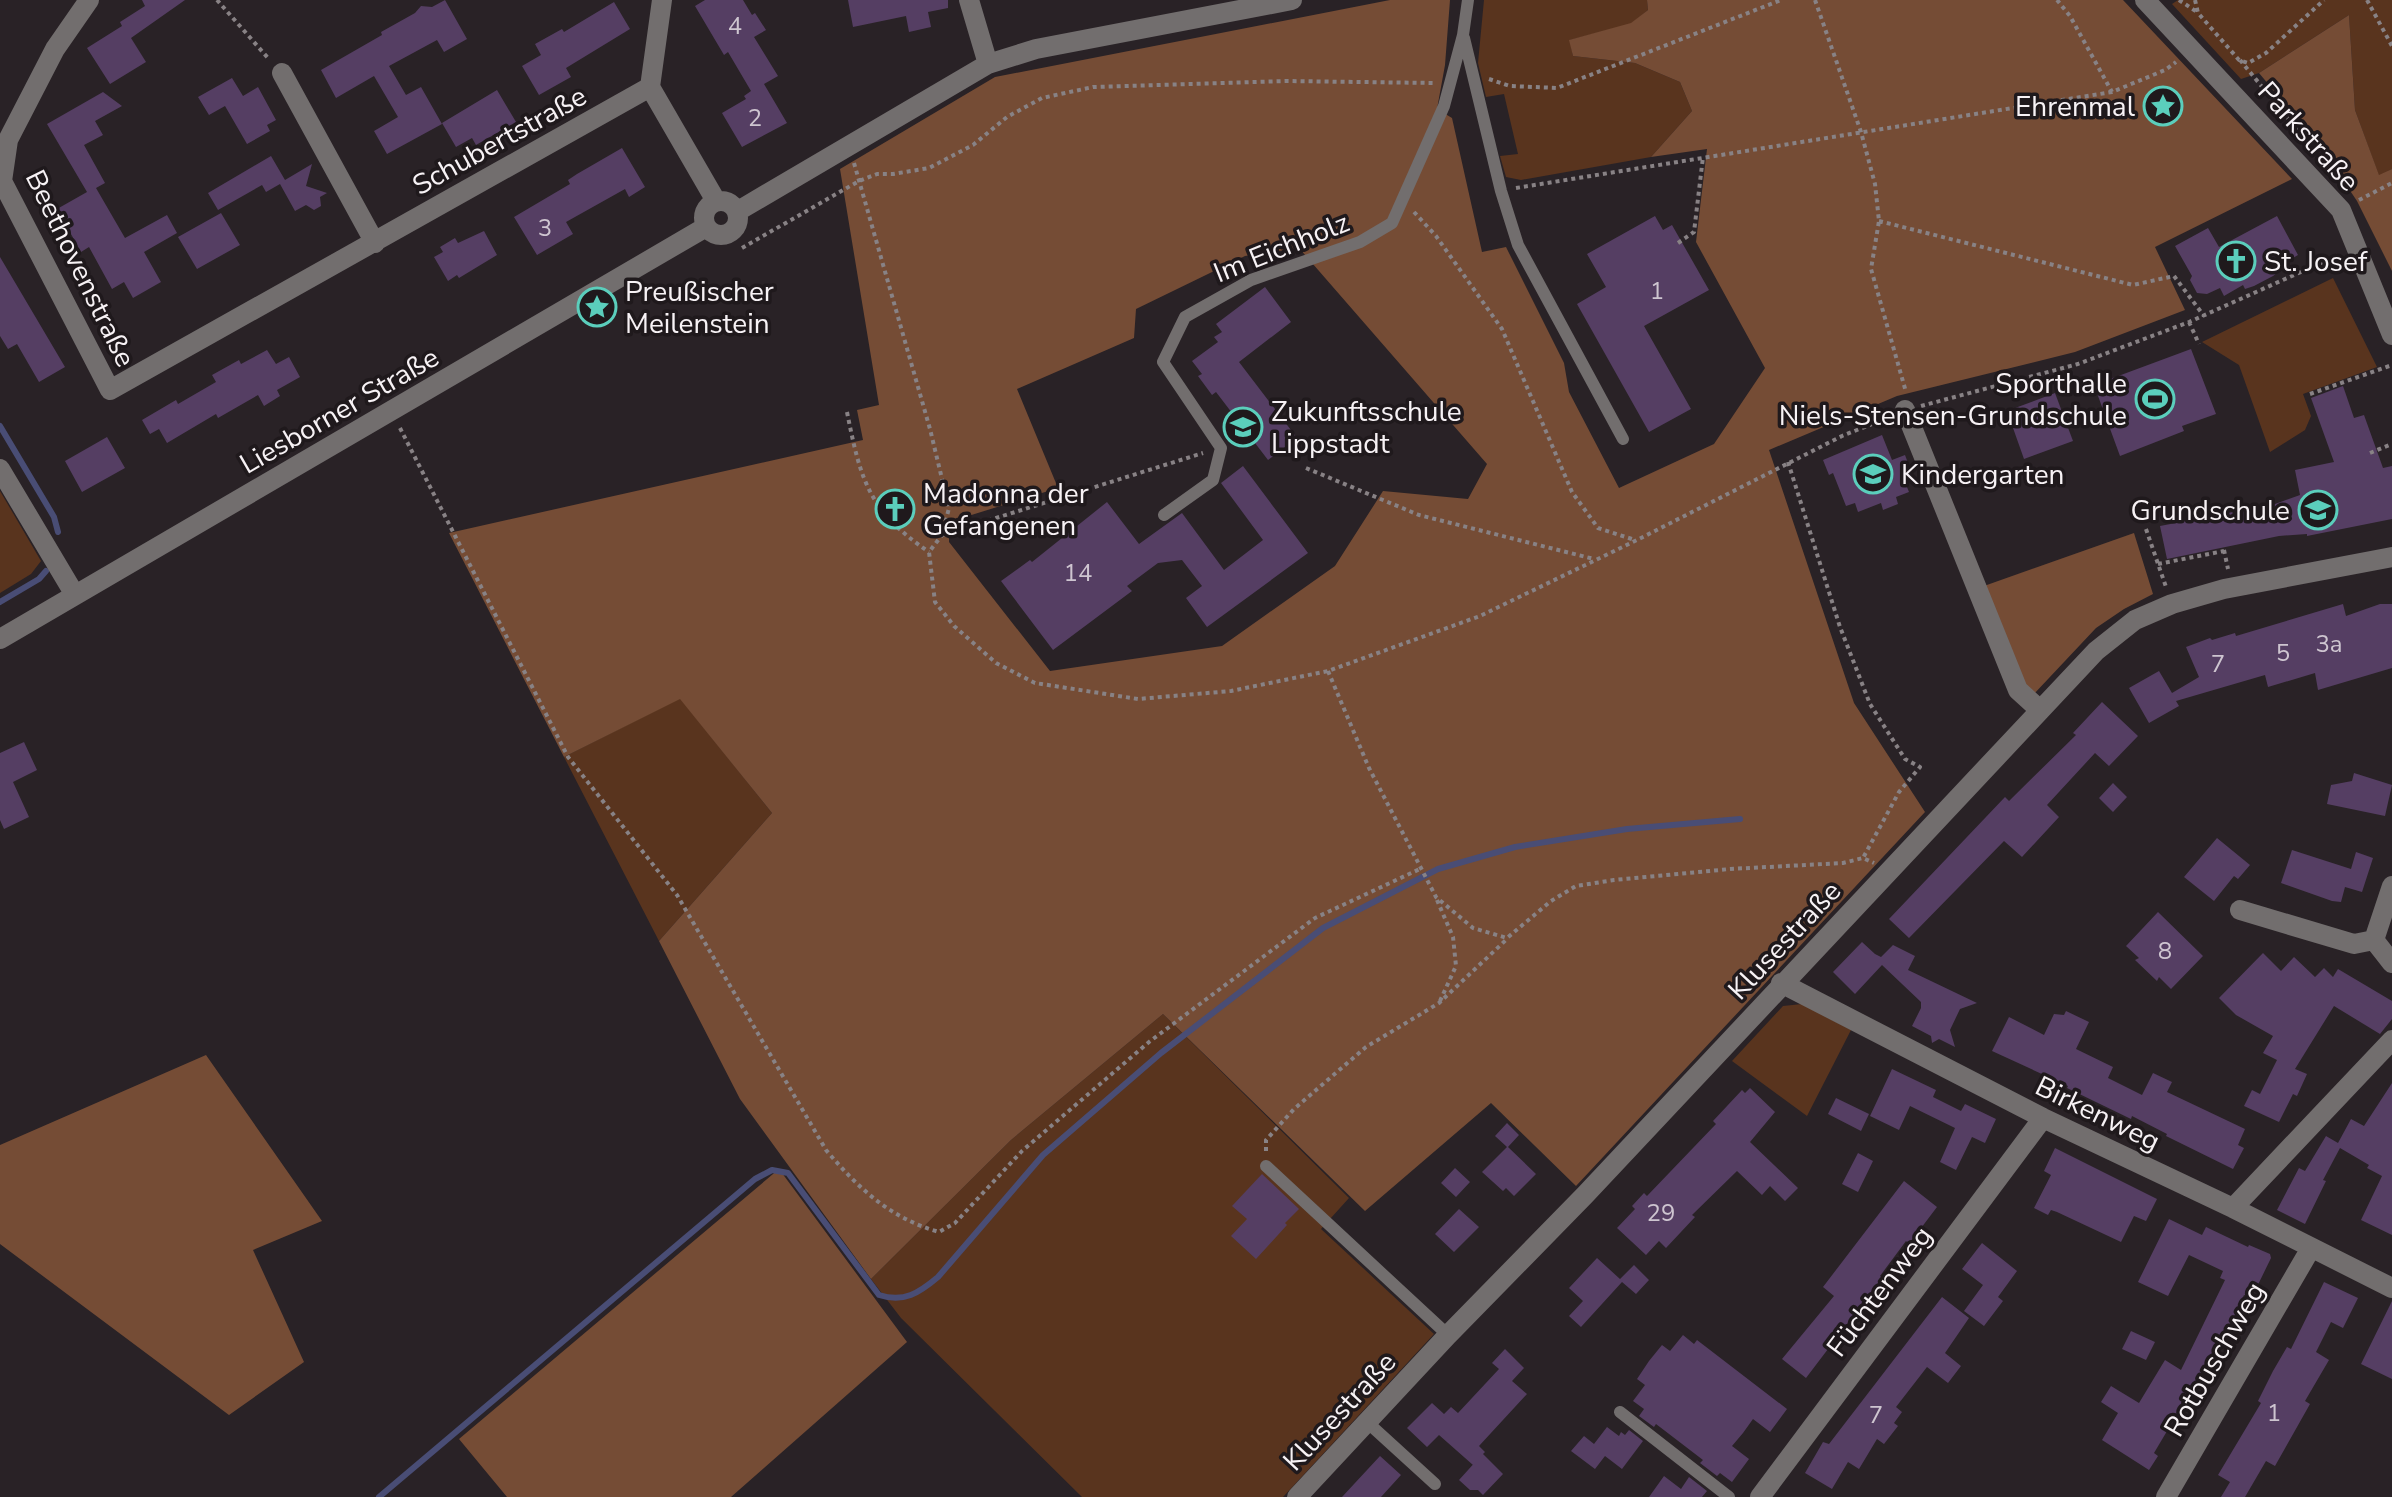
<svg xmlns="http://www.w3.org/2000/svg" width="2392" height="1497" font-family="'Nunito Sans',sans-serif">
	<rect width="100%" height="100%" fill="#292226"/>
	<path fill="#59341e" d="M1484 0H1647L1648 10 1631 24 1570 40 1573 56 1635 63 1680 82 1692 111 1651 157 1521 180 1506 177 1500 156 1518 154 1504 94 1486 97 1478 63Z
		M2178 0H2392V169L2379 176 2355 110 2349 15 2259 73 2241 79 2172 4Z
		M2333 278 2377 367 2303 394 2311 416 2305 430 2270 452 2239 365 2202 342Z
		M0 491 41 561 31 574 0 593Z
		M680 698 772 813 659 941 564 757Z
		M1802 1004 1851 1030 1807 1116 1732 1061 1783 1006Z
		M1163 1014 1349 1198 1321 1229 1434 1334 1283 1497H1082L901 1318 871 1279 1011 1140Z"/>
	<path fill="#754c35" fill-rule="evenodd" d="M1390 0H1450L1445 65 1437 109 1452 118 1482 252 1506 247 1564 363 1569 392 1619 488 1714 444 1765 368 1696 242 1707 149 1651 157 1692 111 1680 82 1635 63 1573 56 1569 40 1631 23 1648 10 1647 0H2123L2292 179 2155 247 2185 310 2075 352 1897 396 1769 450 1854 703 1925 812 1576 1186 1491 1103 1365 1211 1163 1014 1011 1140 871 1279 740 1099 659 941 772 813 680 699 564 757 449 533 863 440 857 410 879 405 840 169 995 77ZM1299 248 1487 464 1468 499 1383 491 1335 566 1222 646 1050 671 949 542V522L1058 488 1017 389 1134 338 1136 309 1245 256Z
		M2349 15 2355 110 2379 175 2392 169V271L2357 201 2320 146 2259 73Z
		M2134 533 2153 594 2124 609 2096 628 2033 695 2021 679 1984 586Z
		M206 1055 322 1221 253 1250 304 1362 229 1415 0 1244V1145Z
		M779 1169 907 1342 731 1497H507L459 1439Z"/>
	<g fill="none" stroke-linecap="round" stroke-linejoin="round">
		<path stroke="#494d75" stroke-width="6" d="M0 426 54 517 58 532
			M0 602 39 579 46 571
			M379 1497 755 1179 772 1170 788 1173 879 1295C904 1303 919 1293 938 1277L1043 1155 1161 1053 1323 928 1438 869 1515 847 1627 829 1740 819"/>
	</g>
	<path fill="#553e63" d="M142 0H185L131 38 146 62 110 84 87 48 122 26 120 22 145 6Z
		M445 0 467 39 444 52 437 40 389 66 406 95 421 87 442 124 387 154 374 131 398 117 374 76 336 98 321 70 382 35 381 32 415 13 421 6 432 7Z
		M705 0H743L752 15 755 13 766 30 754 37 778 76 764 84 787 123 742 147 722 113 746 99 744 96 751 91 728 52 724 55 695 6Z
		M848 0H948V8L928 12 931 27 909 32 906 16 853 27Z
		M614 2 630 29 566 68 571 77 539 95 522 66 541 55 535 44 562 29 564 32Z
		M232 78 243 96 258 87 276 120 267 125 270 131 247 144 225 106 209 115 198 97Z
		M497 90 516 122 476 145 472 138 456 147 442 123Z
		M103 92 122 106 95 121 103 135 84 145 105 183 96 188 125 238 167 215 177 233 144 252 161 282 133 298 124 282 112 289 89 247 81 252 57 209 87 192 47 124Z
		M622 148 645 187 629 197 625 189 566 222 573 234 537 255 514 217 570 184 568 180 577 174Z
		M271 156 285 180 312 164 306 186 327 193 320 197 321 206 314 210 306 205 295 211 280 184 266 192 262 185 218 210 208 193Z
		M221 213 240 245 197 269 178 237Z
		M1655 216 1663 230 1672 225 1709 290 1644 326 1691 409 1649 432 1577 304 1606 287 1587 254Z
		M2277 216 2298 255 2279 266 2281 270 2273 276 2254 286 2245 289 2243 285 2224 296 2220 288 2207 294 2197 293 2190 280 2192 276 2175 246 2208 228 2219 247Z
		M484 231 497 255 459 278 457 275 448 281 434 257 443 252 440 247 455 238 458 243Z
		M0 257 65 367 39 382 17 344 8 349 0 336Z
		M1265 287 1291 322 1239 362 1297 438 1268 460 1216 392 1212 395 1198 376 1202 374 1192 361 1218 342 1214 337 1222 332 1216 324Z
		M2191 349 2216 414 2182 426 2184 431 2120 456 2094 385Z
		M267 350 276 364 289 357 300 377 277 390 280 396 264 406 258 395 218 418 216 414 167 443 159 429 150 434 142 420 176 400 178 404 216 382 212 375 239 360 241 364Z
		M2343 386 2354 418 2364 415 2383 468 2392 466V519L2307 536V534L2279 536 2167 559 2160 526 2275 504 2300 495 2295 470 2334 462 2311 398Z
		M2055 393 2073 441 2024 459 2007 411Z
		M1882 435 1892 460 1905 455 1914 479 1905 482 1909 492 1896 497 1898 504 1883 510 1881 503 1858 512 1855 503 1846 506 1833 473 1829 475 1823 460Z
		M107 437 125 468 82 492 65 461Z
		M1243 466 1308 553 1207 627 1186 598 1202 586 1182 560 1158 563 1127 586 1132 591 1053 650 1001 581 1030 560 1032 562 1107 502 1139 544 1182 513 1224 570 1263 540 1221 483Z
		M2343 604 2346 616 2380 604H2392V668L2318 690 2315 673 2268 687 2265 675 2176 701 2179 706 2149 723 2129 688 2159 671 2172 693 2199 677 2186 647 2210 638 2212 640 2235 633 2236 636Z
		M2102 702 2138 736 2109 766 2095 753 2047 805 2059 817 2022 857 2004 841 1909 938 1889 919 2005 797 2009 801 2076 735 2073 733Z
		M24 742 37 770 13 782 29 817 4 829 0 820V753Z
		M2354 773 2392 785 2385 816 2327 804 2331 785 2352 781Z
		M2113 783 2127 797 2113 812 2099 798Z
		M2217 838 2250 865 2238 879 2234 876 2214 901 2184 877Z
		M2292 850 2351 869 2356 852 2373 858 2362 892 2345 887 2341 902 2332 901 2281 883Z
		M2158 912 2203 956 2171 989 2159 977 2157 981 2135 960 2139 958 2126 946Z
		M1862 942 1875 954 1881 957 1893 945 1915 956 1908 970 1977 1003 1960 1009 1950 1030 1955 1047 1939 1039 1932 1043 1931 1036 1912 1026 1921 1008V1002L1882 965 1855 994 1833 972Z
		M2263 953 2281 971 2294 957 2315 977 2324 968 2333 977 2338 969 2392 1001V1019L2380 1034 2334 1006 2295 1069 2307 1074 2297 1096 2293 1094 2279 1122 2244 1106 2252 1090 2260 1094 2277 1060 2263 1053 2273 1036 2236 1015 2219 998Z
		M2066 1011 2089 1022 2076 1049 2113 1067 2108 1078 2142 1095 2153 1073 2172 1082 2167 1092 2245 1129 2238 1145 2244 1148 2233 1169 2166 1136 2167 1134 2132 1116 2131 1119 2067 1088 2068 1086 1992 1051 2009 1017 2044 1035 2054 1014 2064 1015Z
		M1892 1069 1936 1090 1933 1097 1961 1111 1965 1104 1996 1119 1985 1143 1972 1137 1956 1170 1940 1162 1955 1128 1910 1106 1899 1130 1870 1116Z
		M2392 1083V1235L2361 1220 2382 1176 2367 1168 2369 1165 2340 1148 2323 1180 2326 1181 2305 1224 2277 1210 2299 1168 2305 1171 2326 1136 2338 1143 2351 1119 2364 1126Z
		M1750 1088 1775 1112 1750 1142 1798 1188 1785 1201 1770 1186 1762 1195 1737 1171 1692 1215 1695 1217 1666 1248 1659 1241 1646 1255 1617 1228 1635 1209 1632 1206 1644 1193 1647 1196 1716 1124 1713 1121 1742 1090 1745 1093Z
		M1836 1098 1869 1114 1861 1131 1828 1114Z
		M1507 1123 1519 1135 1508 1147 1536 1174 1514 1196 1506 1188 1503 1191 1482 1172 1507 1147 1495 1136Z
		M2055 1148 2157 1199 2146 1221 2134 1216 2121 1242 2057 1212 2051 1210 2048 1215 2034 1208 2051 1175 2044 1171Z
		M1858 1153 1873 1161 1858 1192 1842 1184Z
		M1455 1168 1470 1182 1456 1197 1441 1183Z
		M1262 1174 1299 1209 1285 1223 1287 1225 1256 1259 1231 1236 1247 1219 1232 1206Z
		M1904 1181 1937 1207 1909 1244 1906 1241 1880 1276 1882 1278 1806 1378 1782 1359 1834 1296 1823 1287Z
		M1459 1209 1479 1227 1454 1252 1435 1234Z
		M2169 1219 2202 1235 2206 1227 2248 1247 2249 1245 2270 1254 2271 1258 2252 1297 2244 1295 2214 1359 2211 1357 2154 1453 2158 1456 2149 1470 2102 1440 2118 1413 2101 1402 2111 1386 2139 1403 2165 1360 2181 1370 2225 1280 2220 1278 2223 1271 2189 1255 2168 1296 2138 1282Z
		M1982 1243 2017 1271 1998 1297 2003 1301 1984 1326 1964 1311 1983 1285 1962 1269Z
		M1597 1258 1620 1279 1634 1265 1649 1280 1636 1294 1622 1282 1581 1327 1569 1316 1583 1301 1569 1288Z
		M2324 1282 2358 1298 2343 1328 2331 1322 2316 1352 2329 1360 2305 1401 2310 1404 2275 1466 2266 1461 2245 1497H2221L2230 1482 2218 1475 2261 1403 2258 1401 2273 1371 2287 1347 2291 1349Z
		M1942 1297 1969 1318 1945 1353 1961 1366 1948 1383 1927 1367 1896 1407 1902 1412 1894 1423 1898 1426 1884 1444 1877 1439 1859 1469 1848 1462 1832 1489 1805 1473 1823 1442 1829 1444Z
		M2392 1301V1379L2361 1364Z
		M2131 1331 2155 1342 2146 1360 2122 1349Z
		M1683 1335 1694 1344 1697 1340 1787 1409 1770 1432 1753 1419 1743 1433 1732 1446 1749 1459 1732 1482 1720 1473 1717 1476 1700 1463 1703 1460 1656 1424 1654 1427 1639 1416 1644 1409 1633 1401 1645 1385 1637 1379 1649 1361 1662 1345 1670 1351Z
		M1505 1349 1524 1368 1512 1381 1527 1394 1479 1446 1485 1452 1483 1454 1503 1474 1483 1495 1478 1490H1470L1459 1480 1478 1459 1473 1465 1439 1435 1427 1447 1407 1428 1432 1403 1444 1414 1451 1407 1458 1413 1499 1369 1492 1363Z
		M1607 1427 1619 1436 1621 1432 1625 1435 1629 1430 1643 1441 1622 1469 1605 1456 1595 1469 1571 1451 1584 1436 1594 1444Z
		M1380 1456 1401 1475 1381 1497H1342Z
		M1664 1476 1681 1489 1689 1477 1707 1491 1702 1497H1649Z"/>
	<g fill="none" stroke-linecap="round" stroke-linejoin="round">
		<path stroke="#888285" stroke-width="4" stroke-dasharray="4 4" stroke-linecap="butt" d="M217 0 268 58
			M1815 0 1861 132 1875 184 1879 221 1871 269 1906 392
			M2057 0 2070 16 2112 92
			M2179 0 2197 12
			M2195 0 2198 13 2239 60 2248 63 2266 53 2324 0
			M2367 0 2392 46
			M2240 60 2310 145
			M1489 79 1510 86 1557 88 1781 0
			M854 163 930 429 949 508 942 535 929 552 935 602 954 626 996 663 1035 683 1138 699 1231 691 1328 671 1480 616 1637 540 1842 436 1887 418
			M1516 188 2112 92 2165 70 2176 62
			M2359 200 2392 183
			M1414 212 1436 236 1502 329 1572 492 1598 528 1635 540
			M1879 221 2133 285 2174 276 2204 316
			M1678 243 1694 232 1703 157
			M742 248 859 181 877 174H893L929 168 973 145 1007 117 1042 98 1093 87 1286 81 1434 83
			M2189 322 2199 344
			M2310 394 2392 365
			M1921 406 2078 364 2189 322 2341 254
			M847 412C861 482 869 511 929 552
			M400 428 568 757 677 895 826 1150C859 1189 890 1218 939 1232L955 1223 1022 1151 1149 1042 1315 918 1422 868
			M2370 453 2392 444
			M1788 462 1840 627 1870 704 1905 759 1920 767 1899 792 1863 858 1874 863
			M1306 468 1419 515 1594 559
			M2146 529 2166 587
			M942 535 1203 453
			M2224 550 2228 569
			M2158 564 2224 551
			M1328 671 1369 768 1436 897 1473 928 1507 938 1551 901 1576 886 1614 880 1730 869 1843 863 1863 858
			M1437 900 1453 937 1456 966 1440 1001
			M1266 1151V1140L1294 1109 1366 1047 1439 1003 1507 939"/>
		<path stroke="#726e6e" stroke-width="12" d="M1464 38 1501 191 1518 245 1623 439
			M1164 515 1213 480 1221 448 1163 362 1185 317 1251 280 1360 242 1392 223 1444 106 1463 35 1468 0
			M1266 1166 1448 1335
			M1620 1412 1729 1497
			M1367 1422 1435 1484"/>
		<path stroke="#726e6e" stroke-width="20" d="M89 0 55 49 8 140 2 181 110 390 650 87
			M662 0 650 87 716 201
			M969 0 988 64
			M2145 0 2341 210 2392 335
			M282 73 375 243
			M704 218a17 17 0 1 1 34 0a17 17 0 1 1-34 0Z
			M738 211 988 64 1036 49 1292 0
			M1905 410 2018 690 2040 710
			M0 469 75 595
			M0 639 706 227
			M2392 886 2374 940 2392 963
			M2240 910 2354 944 2374 940
			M1781 983 2043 1118 2233 1208 2392 1288
			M2233 1208 2392 1040
			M1297 1497 1448 1335 1585 1195 2096 651 2135 620 2172 604 2224 589 2392 557
			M1760 1497 2043 1118
			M2166 1497 2311 1248"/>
	</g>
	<defs>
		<symbol id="sight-ring" viewBox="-11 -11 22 22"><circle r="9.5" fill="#1f191c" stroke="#5bcebc" stroke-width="1.5"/><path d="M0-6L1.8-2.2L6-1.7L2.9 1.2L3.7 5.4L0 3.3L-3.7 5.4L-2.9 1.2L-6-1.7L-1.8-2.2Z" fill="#5bcebc"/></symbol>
		<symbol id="church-ring" viewBox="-11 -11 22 22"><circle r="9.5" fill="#1f191c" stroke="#5bcebc" stroke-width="1.5"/><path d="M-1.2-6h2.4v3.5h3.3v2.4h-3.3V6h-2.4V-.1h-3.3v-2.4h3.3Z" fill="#5bcebc"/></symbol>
		<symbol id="stadium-ring" viewBox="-11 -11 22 22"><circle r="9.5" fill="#1f191c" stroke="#5bcebc" stroke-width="1.5"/><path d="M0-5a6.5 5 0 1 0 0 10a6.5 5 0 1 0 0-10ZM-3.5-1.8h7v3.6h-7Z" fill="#5bcebc"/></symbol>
		<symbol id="school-ring" viewBox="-11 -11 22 22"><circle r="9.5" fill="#1f191c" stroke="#5bcebc" stroke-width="1.5"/><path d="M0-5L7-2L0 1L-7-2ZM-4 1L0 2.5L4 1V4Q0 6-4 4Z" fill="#5bcebc"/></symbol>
	</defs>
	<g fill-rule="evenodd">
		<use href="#sight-ring" x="2141" y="84" width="44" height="44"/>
		<use href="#church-ring" x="2214" y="239" width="44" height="44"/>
		<use href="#sight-ring" x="575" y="285" width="44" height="44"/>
		<use href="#stadium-ring" x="2133" y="377" width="44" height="44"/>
		<use href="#school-ring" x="1221" y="405" width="44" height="44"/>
		<use href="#school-ring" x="1851" y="452" width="44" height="44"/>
		<use href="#church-ring" x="873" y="487" width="44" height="44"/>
		<use href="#school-ring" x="2296" y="488" width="44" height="44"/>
	</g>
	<g text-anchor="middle" stroke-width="7" stroke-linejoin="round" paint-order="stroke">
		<g font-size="24" fill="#cec5d0">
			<text x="735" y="34">4</text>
			<text x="755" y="126">2</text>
			<text x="545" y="236">3</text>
			<text x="1657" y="299">1</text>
			<text x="1078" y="581">14</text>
			<text x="2329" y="652">3a</text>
			<text x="2283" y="661">5</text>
			<text x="2218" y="672">7</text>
			<text x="2165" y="959">8</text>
			<text x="1661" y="1221">29</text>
			<text x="2274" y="1421">1</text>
			<text x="1876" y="1423">7</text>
		</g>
		<g font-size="28" fill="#f7f2f5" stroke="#1f191c" text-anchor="start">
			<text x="2135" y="116" text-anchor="end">Ehrenmal</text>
			<text x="2264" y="271">St. Josef</text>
			<text x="625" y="301">Preußischer<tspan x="625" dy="32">Meilenstein</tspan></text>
			<text x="2127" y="393" text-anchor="end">Sporthalle<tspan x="2127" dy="32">Niels-Stensen-Grundschule</tspan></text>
			<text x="1271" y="421">Zukunftsschule<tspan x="1271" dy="32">Lippstadt</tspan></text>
			<text x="1901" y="484">Kindergarten</text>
			<text x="923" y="503">Madonna der<tspan x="923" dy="32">Gefangenen</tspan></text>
			<text x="2290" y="520" text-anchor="end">Grundschule</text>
		</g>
		<g font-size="28" fill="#f7f2f5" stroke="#1f191c">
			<text transform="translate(2309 136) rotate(48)" y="10">Parkstraße</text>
			<text transform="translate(499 140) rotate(-29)" y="10">Schubertstraße</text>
			<text transform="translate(1281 247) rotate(-22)" y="10">Im Eichholz</text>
			<text transform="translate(81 268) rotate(64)" y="10">Beethovenstraße</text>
			<text transform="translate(339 410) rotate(-30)" y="10">Liesborner Straße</text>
			<text transform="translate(1784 940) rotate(-47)" y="10">Klusestraße</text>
			<text transform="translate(2098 1113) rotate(26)" y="10">Birkenweg</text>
			<text transform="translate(1879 1291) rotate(-53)" y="10">Füchtenweg</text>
			<text transform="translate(2214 1359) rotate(-60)" y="10">Rotbuschweg</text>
			<text transform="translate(1339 1411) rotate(-47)" y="10">Klusestraße</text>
		</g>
	</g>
</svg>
